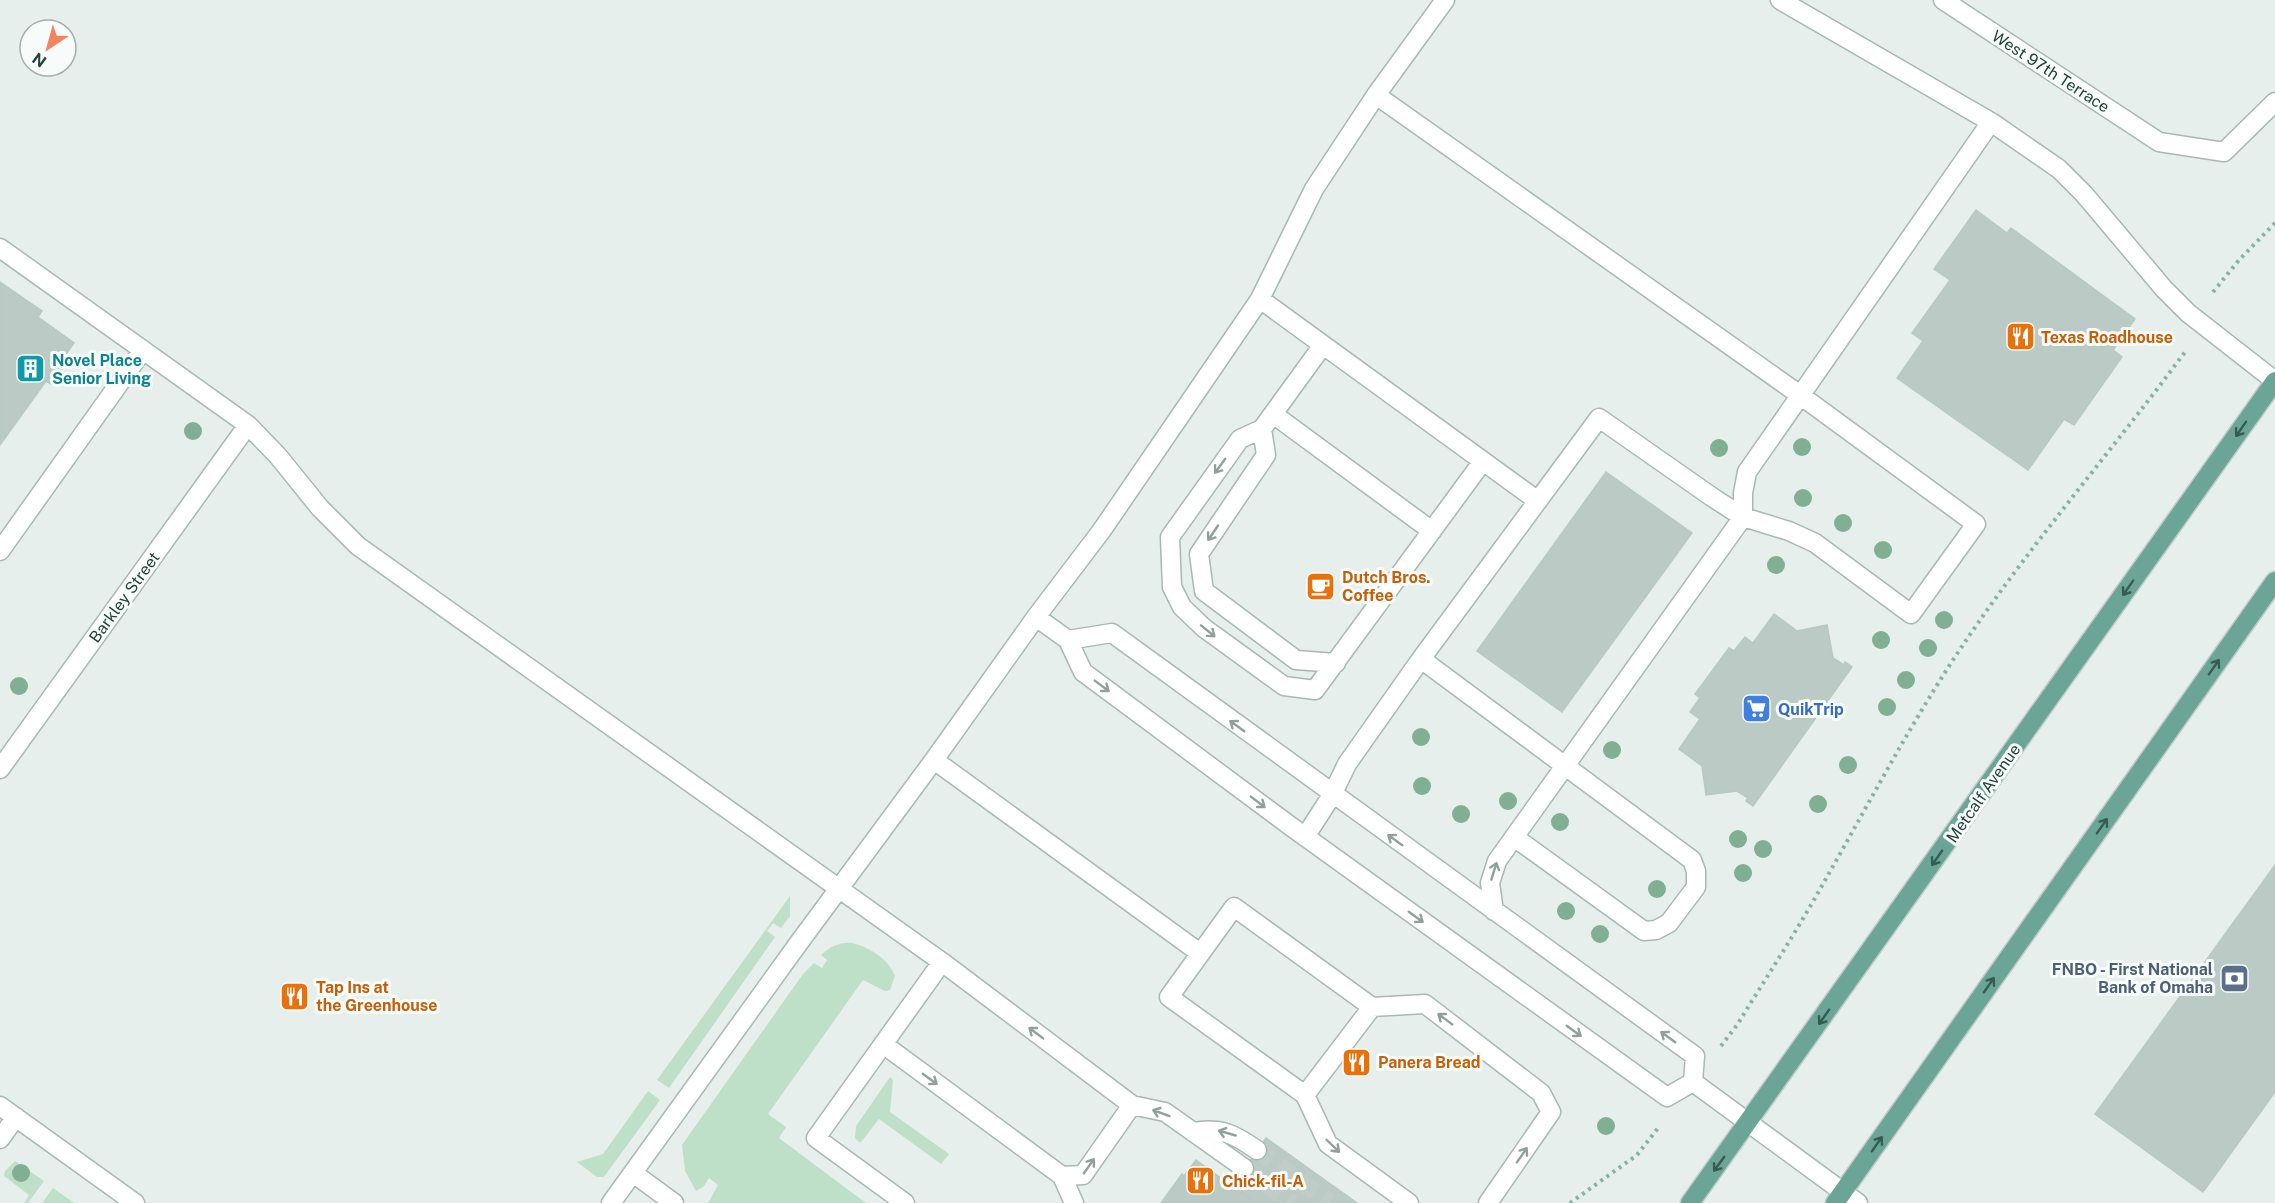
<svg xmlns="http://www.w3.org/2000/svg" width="2275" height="1203" font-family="'Public Sans',sans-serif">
	<rect width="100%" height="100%" fill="#e6efeb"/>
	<path fill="#bfe0c8" d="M790 896V916L781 928 773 923 767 931 775 937 669 1088 657 1080Z
		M852 943C869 947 889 959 895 976L890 990 885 991 863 980 768 1114 786 1127 779 1138 866 1203H708L718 1185 709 1178 704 1186 696 1191 685 1171 682 1145 803 974 814 963 822 968 827 960 821 955C830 947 839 942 852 943Z
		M890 1077 893 1080 890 1112 949 1154 941 1164 879 1119 861 1142H859L855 1138 856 1126Z
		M648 1091 660 1100 604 1177H597L577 1162 603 1154Z
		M15 1161 44 1181 28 1203H24L29 1195 4 1176 5 1171Z
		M53 1188 74 1203H42Z"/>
	<path fill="#bbcac4" stroke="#b8c9c2" stroke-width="1.5" d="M1976 210 2007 233 2011 228 2135 319 2113 350 2122 357 2074 425 2064 419 2028 470 1897 378 1923 341 1912 333 1950 280 1934 269Z
		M0 282 42 311 38 317 74 343 66 354 71 357 51 384 46 381 0 445Z
		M1606 472 1692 533 1562 712 1477 651Z
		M1774 614 1797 631 1827 625 1833 658 1844 665 1845 662 1852 667 1753 806 1746 801 1748 798 1737 791 1706 795 1702 766 1679 749 1700 719 1690 712 1700 698 1695 694 1729 648 1734 651 1745 637 1753 643Z
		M2275 865V1092L2203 1192 2095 1114Z
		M1266 1138 1357 1203H1256L1232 1186Z
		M1196 1160 1232 1186 1256 1203H1161L1182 1174 1184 1176Z"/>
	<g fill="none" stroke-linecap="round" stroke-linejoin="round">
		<path stroke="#bfccc8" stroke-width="18" stroke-dasharray="18 9" stroke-linecap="butt" d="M1257 1150 1330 1203
			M1244 1168 1292 1203"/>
		<defs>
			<path id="minor" d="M1780 0 1991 122 2059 169 2084 194 2164 289 2188 313 2275 381
				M1943 0 2159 142 2224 152 2275 102
				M0 248 248 425 278 456 320 508 358 546 942 962 1132 1105 1083 1175 1062 1176 883 1044
				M1260 299 1538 501
				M1323 345 1262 429 1240 439 1170 537 1172 587 1182 607 1204 628 1284 686 1315 690 1483 461
				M1273 414 1432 531
				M1262 429 1266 455 1199 554 1204 591 1296 660 1336 663
				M0 551 143 350
				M1036 617 1068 640 1083 672 1289 825 1667 1097 1693 1082
				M1068 640 1112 633 1695 1056 1693 1082
				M1421 659 1692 860 1696 871V887L1669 923 1656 930 1644 931 1514 837
				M934 760 1200 953
				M0 769 248 425
				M1305 837 1332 795 1347 764 1421 659 1599 418 1712 497 1743 517 1789 531 1815 543 1911 614 1976 524 1800 395 1376 95
				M1234 907 1372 1007 1305 1095 1169 997Z
				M1494 911 1490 883 1497 861 1743 517V493L1747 472 1991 122
				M1372 1007 1425 1004 1541 1093 1551 1112 1488 1203
				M1693 1082 1858 1203
				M1305 1095 1328 1144 1409 1203
				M1132 1105 1165 1112 1244 1168
				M0 1106 135 1203
				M1193 1132C1221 1127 1234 1134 1257 1150
				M0 1139 16 1117
				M633 1173 674 1203
				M1062 1176 1074 1203
				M611 1203 798 944 934 760 1036 617 1102 530 1260 299 1314 189 1376 95 1445 0
				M905 1203 816 1138 942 962"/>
			<path id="major" d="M1690 1203 2275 381
				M1835 1203 2275 581"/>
		</defs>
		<use href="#minor" stroke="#a8b8b2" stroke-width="21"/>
		<use href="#major" stroke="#c2cac8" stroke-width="21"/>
		<path stroke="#86b3a5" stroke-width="4" stroke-dasharray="3 4.5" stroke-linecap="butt" d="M2213 292 2239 260 2275 223
			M1721 1046 1737 1025C1766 978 1797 931 1824 882 1871 800 1915 715 1969 636 2036 538 2114 448 2185 352
			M1570 1203 1637 1155 1658 1128"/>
		<use href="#minor" stroke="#fff" stroke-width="18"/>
		<use href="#major" stroke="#6aa596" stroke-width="18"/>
	</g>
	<g fill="#80af93">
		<circle cx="193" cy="431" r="9"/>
		<circle cx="1802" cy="447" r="9"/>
		<circle cx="1719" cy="448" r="9"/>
		<circle cx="1803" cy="498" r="9"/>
		<circle cx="1843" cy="523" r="9"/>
		<circle cx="1883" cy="550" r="9"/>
		<circle cx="1776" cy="565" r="9"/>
		<circle cx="1944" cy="620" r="9"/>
		<circle cx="1881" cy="640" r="9"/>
		<circle cx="1928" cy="648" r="9"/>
		<circle cx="1906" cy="680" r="9"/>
		<circle cx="19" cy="686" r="9"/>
		<circle cx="1887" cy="707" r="9"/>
		<circle cx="1421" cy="737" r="9"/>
		<circle cx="1612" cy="750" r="9"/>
		<circle cx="1848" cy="765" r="9"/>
		<circle cx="1422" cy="786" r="9"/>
		<circle cx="1508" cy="801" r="9"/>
		<circle cx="1818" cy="804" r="9"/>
		<circle cx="1461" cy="814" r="9"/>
		<circle cx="1560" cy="822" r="9"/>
		<circle cx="1738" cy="839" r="9"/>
		<circle cx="1763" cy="849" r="9"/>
		<circle cx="1743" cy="873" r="9"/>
		<circle cx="1657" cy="889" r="9"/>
		<circle cx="1566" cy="911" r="9"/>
		<circle cx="1600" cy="934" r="9"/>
		<circle cx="1606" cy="1126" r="9"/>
		<circle cx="21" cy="1173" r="9"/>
	</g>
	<defs><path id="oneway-shaft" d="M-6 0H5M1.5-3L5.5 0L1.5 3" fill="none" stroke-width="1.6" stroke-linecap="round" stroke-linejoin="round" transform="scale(1.5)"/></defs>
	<g stroke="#365b51">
		<use href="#oneway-shaft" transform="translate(2241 429) rotate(125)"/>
		<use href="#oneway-shaft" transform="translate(2128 588) rotate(125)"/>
		<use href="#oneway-shaft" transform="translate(2214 667) rotate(-55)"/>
		<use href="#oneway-shaft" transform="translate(2102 826) rotate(-55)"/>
		<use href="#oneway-shaft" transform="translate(1937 858) rotate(125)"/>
		<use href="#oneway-shaft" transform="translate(1989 985) rotate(-55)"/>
		<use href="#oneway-shaft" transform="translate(1824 1017) rotate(125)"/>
		<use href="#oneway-shaft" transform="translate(1877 1144) rotate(-55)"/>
		<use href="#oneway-shaft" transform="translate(1719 1164) rotate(126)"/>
	</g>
	<g stroke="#92a09c">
		<use href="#oneway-shaft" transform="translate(1220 466) rotate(126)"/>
		<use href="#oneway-shaft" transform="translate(1213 533) rotate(124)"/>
		<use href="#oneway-shaft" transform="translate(1208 631) rotate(39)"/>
		<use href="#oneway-shaft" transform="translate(1102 686) rotate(37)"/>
		<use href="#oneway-shaft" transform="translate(1237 726) rotate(-144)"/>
		<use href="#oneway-shaft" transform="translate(1258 802) rotate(37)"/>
		<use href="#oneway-shaft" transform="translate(1395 840) rotate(-144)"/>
		<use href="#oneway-shaft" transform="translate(1494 871) rotate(-73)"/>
		<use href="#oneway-shaft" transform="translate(1416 917) rotate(36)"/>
		<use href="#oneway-shaft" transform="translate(1445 1019) rotate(-143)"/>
		<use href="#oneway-shaft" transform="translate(1574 1031) rotate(36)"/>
		<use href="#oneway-shaft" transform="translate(1036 1033) rotate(-143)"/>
		<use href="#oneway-shaft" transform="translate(1668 1037) rotate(-144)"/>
		<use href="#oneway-shaft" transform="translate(930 1079) rotate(36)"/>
		<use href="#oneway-shaft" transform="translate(1161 1113) rotate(-160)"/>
		<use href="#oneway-shaft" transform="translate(1227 1133) rotate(-164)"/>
		<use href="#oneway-shaft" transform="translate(1333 1146) rotate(44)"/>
		<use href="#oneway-shaft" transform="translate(1522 1155) rotate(-55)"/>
		<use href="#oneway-shaft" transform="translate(1089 1166) rotate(-55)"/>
	</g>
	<defs>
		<symbol id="restaurant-square" viewBox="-11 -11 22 22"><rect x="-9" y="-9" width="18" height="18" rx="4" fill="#e8710a" stroke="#f7fbf9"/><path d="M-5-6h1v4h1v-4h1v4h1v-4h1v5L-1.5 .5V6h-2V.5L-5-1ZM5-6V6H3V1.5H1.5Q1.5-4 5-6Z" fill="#fff"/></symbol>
		<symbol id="building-square" viewBox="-11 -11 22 22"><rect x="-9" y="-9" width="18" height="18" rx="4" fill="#0f9aa8" stroke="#f7fbf9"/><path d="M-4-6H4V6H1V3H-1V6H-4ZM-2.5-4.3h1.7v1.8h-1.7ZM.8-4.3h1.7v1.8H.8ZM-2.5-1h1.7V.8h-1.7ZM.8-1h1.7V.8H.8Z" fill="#fff"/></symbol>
		<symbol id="cafe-square" viewBox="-11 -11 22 22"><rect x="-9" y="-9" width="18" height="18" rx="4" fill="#e8710a" stroke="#f7fbf9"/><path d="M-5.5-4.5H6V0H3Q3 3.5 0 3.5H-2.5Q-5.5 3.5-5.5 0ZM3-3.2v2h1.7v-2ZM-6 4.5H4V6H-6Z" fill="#fff"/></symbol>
		<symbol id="supermarket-square" viewBox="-11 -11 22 22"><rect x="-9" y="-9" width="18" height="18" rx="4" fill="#3f7fe0" stroke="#f7fbf9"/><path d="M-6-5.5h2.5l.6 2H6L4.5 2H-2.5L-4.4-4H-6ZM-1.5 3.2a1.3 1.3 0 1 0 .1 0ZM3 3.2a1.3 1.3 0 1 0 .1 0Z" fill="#fff"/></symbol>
		<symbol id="bank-square" viewBox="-11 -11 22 22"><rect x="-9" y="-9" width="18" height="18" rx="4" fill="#5c6f8a" stroke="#f7fbf9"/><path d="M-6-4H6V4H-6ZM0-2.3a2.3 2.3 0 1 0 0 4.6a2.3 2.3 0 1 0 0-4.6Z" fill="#fff"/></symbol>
	</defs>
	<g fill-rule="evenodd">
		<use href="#restaurant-square" x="2004" y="320" width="33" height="33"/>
		<use href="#building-square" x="14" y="352" width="33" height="33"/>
		<use href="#cafe-square" x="1304" y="570" width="33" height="33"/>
		<use href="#supermarket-square" x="1740" y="692" width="33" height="33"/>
		<use href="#bank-square" x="2218" y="962" width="33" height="33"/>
		<use href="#restaurant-square" x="278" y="980" width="33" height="33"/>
		<use href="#restaurant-square" x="1340" y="1046" width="33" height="33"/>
		<use href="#restaurant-square" x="1184" y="1164" width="33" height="33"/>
	</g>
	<g text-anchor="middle" stroke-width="6" stroke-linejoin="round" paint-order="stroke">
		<g font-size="16" fill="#24423a" stroke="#f7fbf9">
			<text transform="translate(2051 71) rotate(33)" y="6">West 97th Terrace</text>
			<text transform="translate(124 597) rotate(-54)" y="6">Barkley Street</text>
			<text transform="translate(1983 793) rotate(-55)" y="6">Metcalf Avenue</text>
		</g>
		<g font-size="16" font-weight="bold" fill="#c56008" stroke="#f7fbf9" text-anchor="start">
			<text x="2041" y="343">Texas Roadhouse</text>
			<text x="1342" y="583">Dutch Bros.<tspan x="1342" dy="18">Coffee</tspan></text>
			<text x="316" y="993">Tap Ins at<tspan x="316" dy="18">the Greenhouse</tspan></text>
			<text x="1378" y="1068">Panera Bread</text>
			<text x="1222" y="1187">Chick-fil-A</text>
		</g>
		<g font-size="16" font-weight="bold" fill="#0d838f" stroke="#f7fbf9" text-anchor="start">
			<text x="52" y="366">Novel Place<tspan x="52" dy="18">Senior Living</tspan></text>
		</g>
		<g font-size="16" font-weight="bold" fill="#366cbe" stroke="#f7fbf9" text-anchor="start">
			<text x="1778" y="715">QuikTrip</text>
		</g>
		<g font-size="16" font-weight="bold" fill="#4e5e75" stroke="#f7fbf9" text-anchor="end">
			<text x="2213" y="975">FNBO - First National<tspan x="2213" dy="18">Bank of Omaha</tspan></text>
		</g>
	</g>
	<g transform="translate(48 48) rotate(216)"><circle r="28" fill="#f7fbf9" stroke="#a3b1ad" stroke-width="1.5"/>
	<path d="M0-4.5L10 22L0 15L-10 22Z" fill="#f4845f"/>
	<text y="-9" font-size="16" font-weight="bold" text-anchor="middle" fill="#24423a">N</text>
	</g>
</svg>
